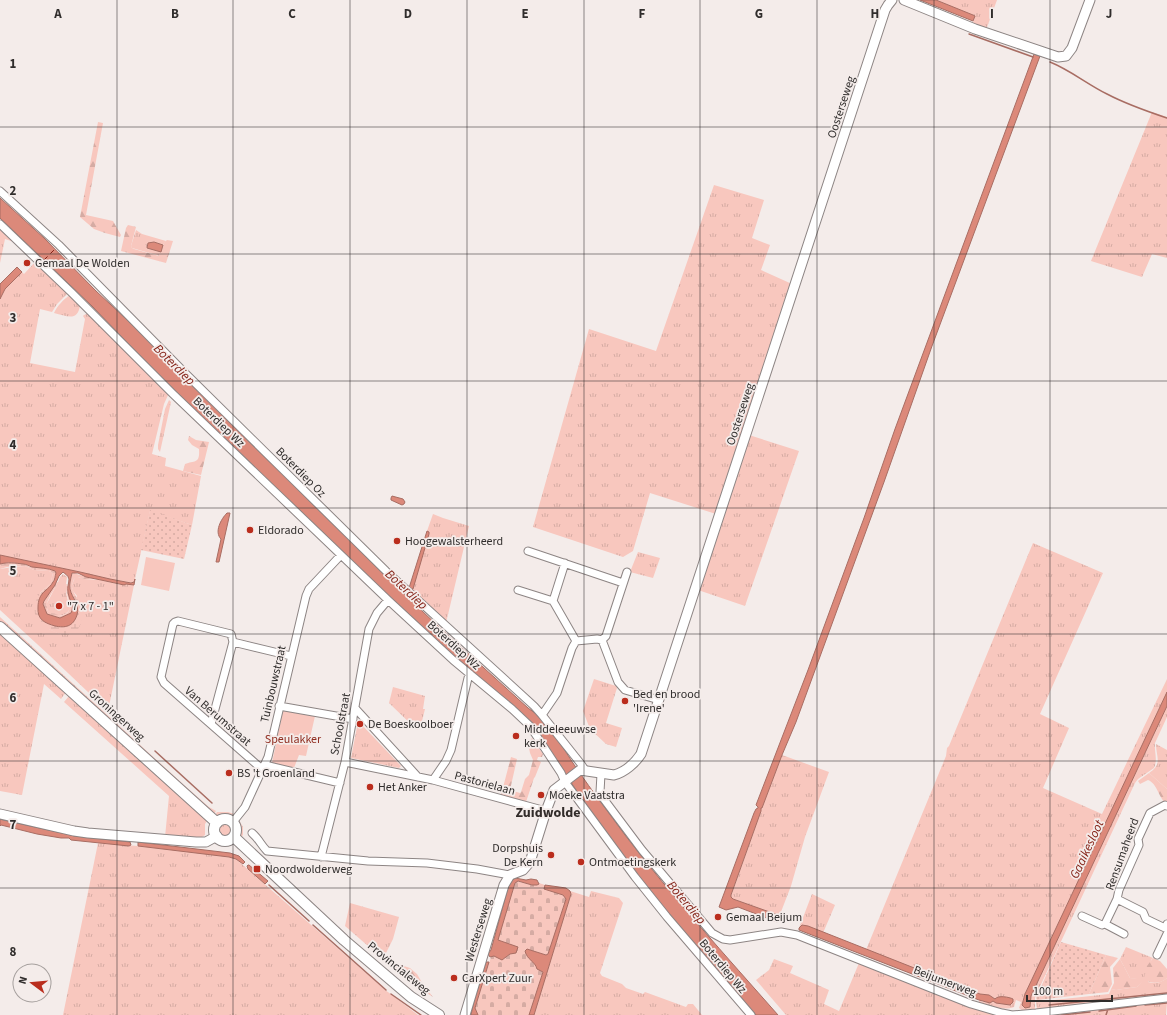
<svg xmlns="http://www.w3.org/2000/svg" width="1167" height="1015" font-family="'Source Sans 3',sans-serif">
	<defs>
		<pattern id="grass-tufts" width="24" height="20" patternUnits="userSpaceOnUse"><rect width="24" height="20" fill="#f8c7be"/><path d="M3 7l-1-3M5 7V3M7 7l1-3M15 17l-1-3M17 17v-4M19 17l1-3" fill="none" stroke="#d5aba3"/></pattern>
		<pattern id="forest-firs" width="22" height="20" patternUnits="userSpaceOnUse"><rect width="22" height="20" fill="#f8c7be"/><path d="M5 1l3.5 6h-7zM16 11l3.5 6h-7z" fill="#d5aba3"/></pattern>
		<pattern id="wetland-marsh" width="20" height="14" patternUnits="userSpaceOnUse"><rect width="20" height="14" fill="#f8c7be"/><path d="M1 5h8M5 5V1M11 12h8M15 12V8" fill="none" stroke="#d5aba3"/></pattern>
		<pattern id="cemetery-stones" width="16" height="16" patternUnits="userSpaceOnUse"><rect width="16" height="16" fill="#f8c7be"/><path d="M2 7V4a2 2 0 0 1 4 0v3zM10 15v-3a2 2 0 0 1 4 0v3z" fill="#d5aba3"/></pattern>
		<pattern id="garden-dots" width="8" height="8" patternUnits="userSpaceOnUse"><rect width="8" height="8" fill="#f8c7be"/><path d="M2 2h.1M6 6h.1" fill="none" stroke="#d5aba3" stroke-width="1.8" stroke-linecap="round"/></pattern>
	</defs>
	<rect width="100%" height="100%" fill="#f4ecea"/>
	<path fill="url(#grass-tufts)" d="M936 0H997L986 30 974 25 973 21 975 16Z
		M1152 112 1167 117V258L1152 254 1142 277 1091 261Z
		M714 185 764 200 752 238 770 245 761 270 792 284 716 514 650 493 633 551 623 557 533 527 589 329 656 351Z
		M0 227 17 243 5 239 0 263Z
		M136 230 142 234 166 241 163 245 154 242 147 248 161 252 160 256 132 248 131 246Z
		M36 261 68 293 57 304 52 312 40 309 30 363 75 372 85 319 83 316 84 315 89 313 169 393 164 404 152 454 166 458 165 466 201 476 192 525 150 511 135 579 133 583 110 579 80 572 0 555V299L5 289 22 272 24 274Z
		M70 295 80 305C78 322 67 316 54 313 57 306 64 299 70 295Z
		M169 400 171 402 160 452 158 449V445L165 409Z
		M749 435 799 451 745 606 698 590Z
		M433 514 443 518 469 526 446 623 410 589 429 534V532L427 531Z
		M1033 543 1103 573 1040 714 1069 728 1043 788 1102 814 1167 679V692L1025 994 1022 1005H1031V996L1167 706V717L1155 743C1154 752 1158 759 1154 768L1138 779 1135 783 1037 993 1035 998V1010L1023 1011 1019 1008 1021 1002 1016 1000 1014 1007C1003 1011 989 1006 979 1003V1000L983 1002 994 1001 996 999 989 995 980 994 866 950 946 756 947 748 949 746Z
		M638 552 660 558 653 578 630 572Z
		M25 566 34 570 49 571 53 573 51 581 53 582V583H51L40 593 49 629 60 634 77 596 73 591 72 587 70 586V585H72L75 577H78L84 579 101 580 121 585 126 583 134 585 108 711 49 655 0 610V569L13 567Z
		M63 574 67 577 66 584 68 585 66 586V593L70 609C64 618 57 617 48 611L46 605 57 584 56 583 58 582 60 577Z
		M0 617 184 785 209 807 216 811 214 814 0 624Z
		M0 631 66 692 61 699 44 684 22 795 0 791Z
		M594 679 616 686 617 688 606 723 622 728 616 747 606 744 590 729 583 711Z
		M393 687 425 696 423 709H425L421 725 417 730 389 703Z
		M69 696 207 821 205 824V835L197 840 165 837 169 796 64 702Z
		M362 725 401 766 399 768 351 758 357 727Z
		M1156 744 1167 750V789L1149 773C1163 764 1156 757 1156 744Z
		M782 755 829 772 805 837 791 886 779 917 778 915 733 899 731 897V896L761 811V807L762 808Z
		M217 812H228L234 814C228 817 221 818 215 815Z
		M238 819 243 827V835L241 837 238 831Z
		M218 830a7 7 0 1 1 14 0a7 7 0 1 1-14 0Z
		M98 843 138 846 210 854 230 857 236 859 384 989 418 1015H63Z
		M570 891 589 897 591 891 619 898 623 903 600 973 602 976 622 984 626 988 643 994 645 992 686 1007 688 1004H693L702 1015H534L571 894Z
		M812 894 835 905 823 933 808 927 802 925 799 928Z
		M350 903 399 917 393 939 383 959 345 926Z
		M1126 947 1153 958 1151 960 1148 982C1155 984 1161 983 1167 978V995L1038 1010 1037 1009 1036 1002 1109 994 1111 989 1116 990 1137 987 1144 980 1130 978 1120 959Z
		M774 959 793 966 790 973 829 990 824 1004 839 1011 859 963 999 1015H786L756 980 769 970Z
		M1167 1001 1166 1015H1034L1139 1005 1145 1003Z"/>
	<path fill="url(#forest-firs)" d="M98 122 103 123 86 215 113 221 121 235 120 237 105 233 94 229 80 217Z
		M128 225 136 227 131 246 132 248 134 249 159 256C162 250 162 244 167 240L173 241 166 263 121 251 126 228Z
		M189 436 196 440 209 442 201 475 183 471 185 464C195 460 200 464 199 449L192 445 188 440Z
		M532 738 543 754 542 757H538L537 760 541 762 535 777 534 778 526 802 501 795 511 757 517 759 510 790 520 793 521 792 525 779 529 775 533 760 530 753 528 743Z
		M1149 773 1167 789V804C1158 798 1158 784 1148 780L1140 784 1138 781Z
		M1106 955 1118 958 1110 967 1112 984 1108 992 1089 994Z
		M1153 958 1160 961 1167 969V978C1160 984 1152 984 1145 980L1137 987 1116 990 1111 989 1114 983 1113 968 1120 959 1130 978 1144 979 1147 966Z
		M383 959 410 968 417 974 424 986 433 997C415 986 399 973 383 959Z"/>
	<path fill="url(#wetland-marsh)" d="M5 563H16L23 564 30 567H40L53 570 56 573 53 582 51 581 53 573 49 571 34 570 25 566 7 567 0 569V564Z
		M74 573 92 579H84L78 577 74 579 72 585H70L72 574Z
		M51 582 53 583 39 599 42 620 76 618C81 605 71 598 70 586L72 587C74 596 82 603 82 612 82 619 80 631 73 634 61 639 38 625 35 614 34 609 35 603 37 598 40 592 47 588 51 582Z
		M56 583 57 584C53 593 44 601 48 611L61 616C78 611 65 598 66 586H68C68 596 75 605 71 613L60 618 47 614 43 604 47 596Z"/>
	<path fill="url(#cemetery-stones)" d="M516 881 532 885H537L539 883 545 885V889L563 895 566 899 548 954 546 955 527 949 526 955 536 965 537 969 543 972 529 1015H478L475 1008 491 957 494 956 504 959 510 954 498 940V937Z"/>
	<path fill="#f8c7be" d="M146 557 175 563 169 591 141 585Z
		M283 710 315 716 306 756 299 755 294 768 272 763Z"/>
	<path fill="url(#garden-dots)" d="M150 510 192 525 184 559 141 550Z
		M1061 942 1106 955 1089 994 1037 1000 1036 998Z"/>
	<path fill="#dc897a" stroke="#a86d63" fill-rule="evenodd" d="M920 0H936L973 15 975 16 973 21Z
		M1034 54 1040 56 932 346 884 482 796 722 782 755 762 808H761V811L731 895V897L733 899 778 915 780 920 777 922 738 907 726 910 719 907 754 813 756 809 758 808V807L756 805 808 670 864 518 895 429Z
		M0 198 44 238 96 291 140 332 225 418 399 589 440 628 528 708C549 721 563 749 577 769 592 791 609 813 625 835 673 898 726 956 778 1015H756L658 901 615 848 572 784C571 779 569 776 565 774L537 734 401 608 178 395 92 306 0 218Z
		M154 242 163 245 161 252 147 248 148 243Z
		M17 267 22 272 5 289 0 299V284Z
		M392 496 403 499 405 502 404 504 402 505 391 500V498Z
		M227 513H230L219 562H216L221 539C214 532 221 519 227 513Z
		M427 531 429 532V534L413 589 409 588Z
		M0 555 80 572 110 579 131 583 134 582 135 579 134 585 126 584 124 585 101 580 86 577 78 573H72C71 578 69 584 70 589 72 598 80 605 77 615 73 627 65 628 55 626 45 623 37 620 38 607 38 601 40 595 45 591 48 588 51 586 53 582 55 580 55 576 56 573L55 571C48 568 40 568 32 567 29 566 26 564 23 564 15 563 8 562 0 564ZM63 572C65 574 68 575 69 579 69 583 67 587 68 592 69 601 75 605 71 613L60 618 47 614 43 604 44 601 55 585 59 576Z
		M1167 692V706L1031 996 1030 1007 1025 1008 1022 1005 1025 994Z
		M0 819 75 836 130 842 131 845 129 846 71 840 69 838H61L37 834 1 825 0 826Z
		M138 842 230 853 239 856 245 862 243 864 236 859 229 857 138 846Z
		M248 865H249L268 881 265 884 248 869 247 866Z
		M515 878 526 880 531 879 537 880 539 884 537 885H532L518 881 515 883 498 940 518 947 516 953 510 954 502 960 494 956 490 957 488 954 491 950 509 884Z
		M545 885 566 888 570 891 571 894 534 1015H529L543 972 537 969C535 961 527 960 525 951L527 949 546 955 548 954 566 899 563 895 544 889Z
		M802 925 808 926 980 994 989 995 995 999C998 995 1009 997 1013 999V1002L1010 1005 996 1003 993 1001 990 1003 979 1000 799 930V928Z
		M486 962H489L475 1008 478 1015H471L474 1001 484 968Z"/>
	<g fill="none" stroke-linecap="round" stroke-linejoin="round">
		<path stroke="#a86d63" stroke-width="1.5" d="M969 34 1033 57
			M1050 62C1070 70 1087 84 1107 94 1126 104 1146 111 1167 118
			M155 751 212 803
			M269 885 309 921
			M313 925 386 990
			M391 994 421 1015
			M1049 1005 1167 993
			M1145 1005 1167 1003
			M1099 1011 1136 1006
			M1061 1015 1090 1012
			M1106 1015 1108 1009"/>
		<path stroke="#832015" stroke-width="1" stroke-dasharray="5 4" stroke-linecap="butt" d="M44 260 55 249"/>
		<defs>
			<path id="minor" d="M0 191 59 245 186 374 386 571 534 706 542 715 581 764 585 770
				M0 224 72 293 173 394 388 600 453 660 512 709 530 726 561 773 565 782 635 877 667 917 751 1015
				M528 551 623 583
				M518 590 553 601 576 641 597 639 602 640
				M553 601 565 563
				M602 640 618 682 625 690 659 700
				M602 640 606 636 627 572
				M279 706 353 719
				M355 708 418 777
				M542 715 557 693 572 648 576 641
				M211 724 233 642
				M345 762 433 780 546 811
				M265 765 340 783
				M263 770 164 683 161 677 173 624 175 622 178 621 231 634 233 642 291 656
				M601 774 600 792 603 798 642 850 712 933 723 939 730 940 781 932 797 935 971 1004 1002 1013 1012 1015 1036 1013 1167 998
				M433 780 446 761 451 750 468 678 470 674
				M233 822 245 807 268 757 306 596 309 589 341 555
				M252 833C259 839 261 845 267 851L368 861 427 863 477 869 510 875
				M321 857 345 762 369 629 377 613 388 600
				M1117 899 1143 912 1146 919 1165 928 1167 924
				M1082 916 1102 925 1105 924 1124 934
				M1105 924 1117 899 1119 890 1139 845 1138 839 1150 813 1165 805 1167 806
				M1157 955 1167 934"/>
			<path id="tertiary" d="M904 0 975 29 1058 57 1066 56 1072 48 1090 0
				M0 814 74 831 88 833 196 842H206L217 836
				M465 1015 504 885 510 875 523 870 530 862 546 811 554 790 580 770 614 775C625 772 635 763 641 754L885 10 888 5 892 0"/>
			<path id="secondary" d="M0 627 217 823
				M214 830a11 11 0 1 1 22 0a11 11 0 1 1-22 0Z
				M234 837 344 940 411 997 439 1015"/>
		</defs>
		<use href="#minor" stroke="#8d8584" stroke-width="9"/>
		<use href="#tertiary" stroke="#8d8584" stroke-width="11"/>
		<use href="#secondary" stroke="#8d8584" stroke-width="12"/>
		<use href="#minor" stroke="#fff" stroke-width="7"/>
		<use href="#tertiary" stroke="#fff" stroke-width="9"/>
		<use href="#secondary" stroke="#fff" stroke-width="10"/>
	</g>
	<path fill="none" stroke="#302d2c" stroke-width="1" stroke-opacity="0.55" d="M117 0V1015M233 0V1015M350 0V1015M467 0V1015M584 0V1015M700 0V1015M817 0V1015M934 0V1015M1050 0V1015M0 127H1167M0 254H1167M0 381H1167M0 508H1167M0 634H1167M0 761H1167M0 888H1167"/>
	<g fill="#ba2d1d" stroke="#f4ecea" stroke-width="1.5">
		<circle cx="27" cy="263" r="4"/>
		<circle cx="250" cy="530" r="4"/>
		<circle cx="397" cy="541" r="4"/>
		<circle cx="59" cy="606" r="4"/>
		<circle cx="625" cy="701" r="4"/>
		<circle cx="360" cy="724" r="4"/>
		<circle cx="516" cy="736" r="4"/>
		<circle cx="229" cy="773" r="4"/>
		<circle cx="370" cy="787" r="4"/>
		<circle cx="541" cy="795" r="4"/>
		<circle cx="551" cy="855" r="4"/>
		<circle cx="581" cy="862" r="4"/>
		<rect x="253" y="865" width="8" height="8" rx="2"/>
		<circle cx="718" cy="917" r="4"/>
		<circle cx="454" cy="978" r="4"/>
	</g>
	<g text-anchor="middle" stroke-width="3.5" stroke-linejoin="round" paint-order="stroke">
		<g font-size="12" fill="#302d2c" stroke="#f4ecea">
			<text transform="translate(841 107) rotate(-72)" y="4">Oosterseweg</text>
			<text transform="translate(740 414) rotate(-72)" y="4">Oosterseweg</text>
			<text transform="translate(219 422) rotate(44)" y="4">Boterdiep Wz</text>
			<text transform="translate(301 472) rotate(45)" y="4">Boterdiep Oz</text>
			<text transform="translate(454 645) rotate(42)" y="4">Boterdiep Wz</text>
			<text transform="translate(273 684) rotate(-77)" y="4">Tuinbouwstraat</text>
			<text transform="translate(117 715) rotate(42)" y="4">Groningerweg</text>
			<text transform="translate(218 716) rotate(41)" y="4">Van Berumstraat</text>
			<text transform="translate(340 724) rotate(-79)" y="4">Schoolstraat</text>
			<text transform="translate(485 783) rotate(15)" y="4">Pastorielaan</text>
			<text transform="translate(1122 854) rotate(-70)" y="4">Rensumaheerd</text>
			<text transform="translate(478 930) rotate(-73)" y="4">Westerseweg</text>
			<text transform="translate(723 966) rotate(50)" y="4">Boterdiep Wz</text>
			<text transform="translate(399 968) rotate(39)" y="4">Provincialeweg</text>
			<text transform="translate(945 981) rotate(21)" y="4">Beijumerweg</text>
		</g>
		<g font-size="12" fill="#302d2c" stroke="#f4ecea" text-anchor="start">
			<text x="35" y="267">Gemaal De Wolden</text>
			<text x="258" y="534">Eldorado</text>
			<text x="405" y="545">Hoogewalsterheerd</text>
			<text x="67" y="610">"7 x 7 - 1"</text>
			<text x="633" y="698">Bed en brood<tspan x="633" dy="14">'Irene'</tspan></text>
			<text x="368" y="728">De Boeskoolboer</text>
			<text x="524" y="733">Middeleeuwse<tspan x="524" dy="14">kerk</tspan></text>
			<text x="237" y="777">BS 't Groenland</text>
			<text x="378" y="791">Het Anker</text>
			<text x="549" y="799">Moeke Vaatstra</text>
			<text x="543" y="852" text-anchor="end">Dorpshuis<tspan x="543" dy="14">De Kern</tspan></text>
			<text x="589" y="866">Ontmoetingskerk</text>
			<text x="265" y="873">Noordwolderweg</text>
			<text x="726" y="921">Gemaal Beijum</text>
			<text x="462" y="982">CarXpert Zuur</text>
		</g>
		<g font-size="12" fill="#902e21" stroke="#f4ecea">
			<text x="293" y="743">Speulakker</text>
		</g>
		<g font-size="13" font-style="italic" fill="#832015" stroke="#f4ecea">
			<text transform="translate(175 364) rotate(45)" y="5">Boterdiep</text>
			<text transform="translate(407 589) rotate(43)" y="5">Boterdiep</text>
			<text transform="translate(1086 849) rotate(-65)" y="5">Gaaikesloot</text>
			<text transform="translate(687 902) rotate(50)" y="5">Boterdiep</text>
		</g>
		<g font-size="14" font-weight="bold" fill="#322c2a" stroke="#f4ecea">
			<text x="548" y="817">Zuidwolde</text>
		</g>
	</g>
	<g font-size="13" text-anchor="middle" font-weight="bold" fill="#302d2c" stroke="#f4ecea" stroke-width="3.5" stroke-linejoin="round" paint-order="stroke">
		<text x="58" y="18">A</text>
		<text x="175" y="18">B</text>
		<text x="292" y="18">C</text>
		<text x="408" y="18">D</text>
		<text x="525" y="18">E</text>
		<text x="642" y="18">F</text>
		<text x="759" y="18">G</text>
		<text x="875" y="18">H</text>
		<text x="992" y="18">I</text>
		<text x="1109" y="18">J</text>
		<text x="13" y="68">1</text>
		<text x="13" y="195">2</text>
		<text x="13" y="322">3</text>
		<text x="13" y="449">4</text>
		<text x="13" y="575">5</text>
		<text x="13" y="702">6</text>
		<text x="13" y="829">7</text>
		<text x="13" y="956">8</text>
	</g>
	<g transform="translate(32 983) rotate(286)"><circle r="19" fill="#f4ecea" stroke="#a6a09e"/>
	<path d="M0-3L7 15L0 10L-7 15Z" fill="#ba2d1d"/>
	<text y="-6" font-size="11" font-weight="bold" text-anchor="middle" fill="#302d2c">N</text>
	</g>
	<path d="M1027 995v6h85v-6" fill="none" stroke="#302d2c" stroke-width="2"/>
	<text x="1033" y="995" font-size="12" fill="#302d2c" stroke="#f4ecea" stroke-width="3" paint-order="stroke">100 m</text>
</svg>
